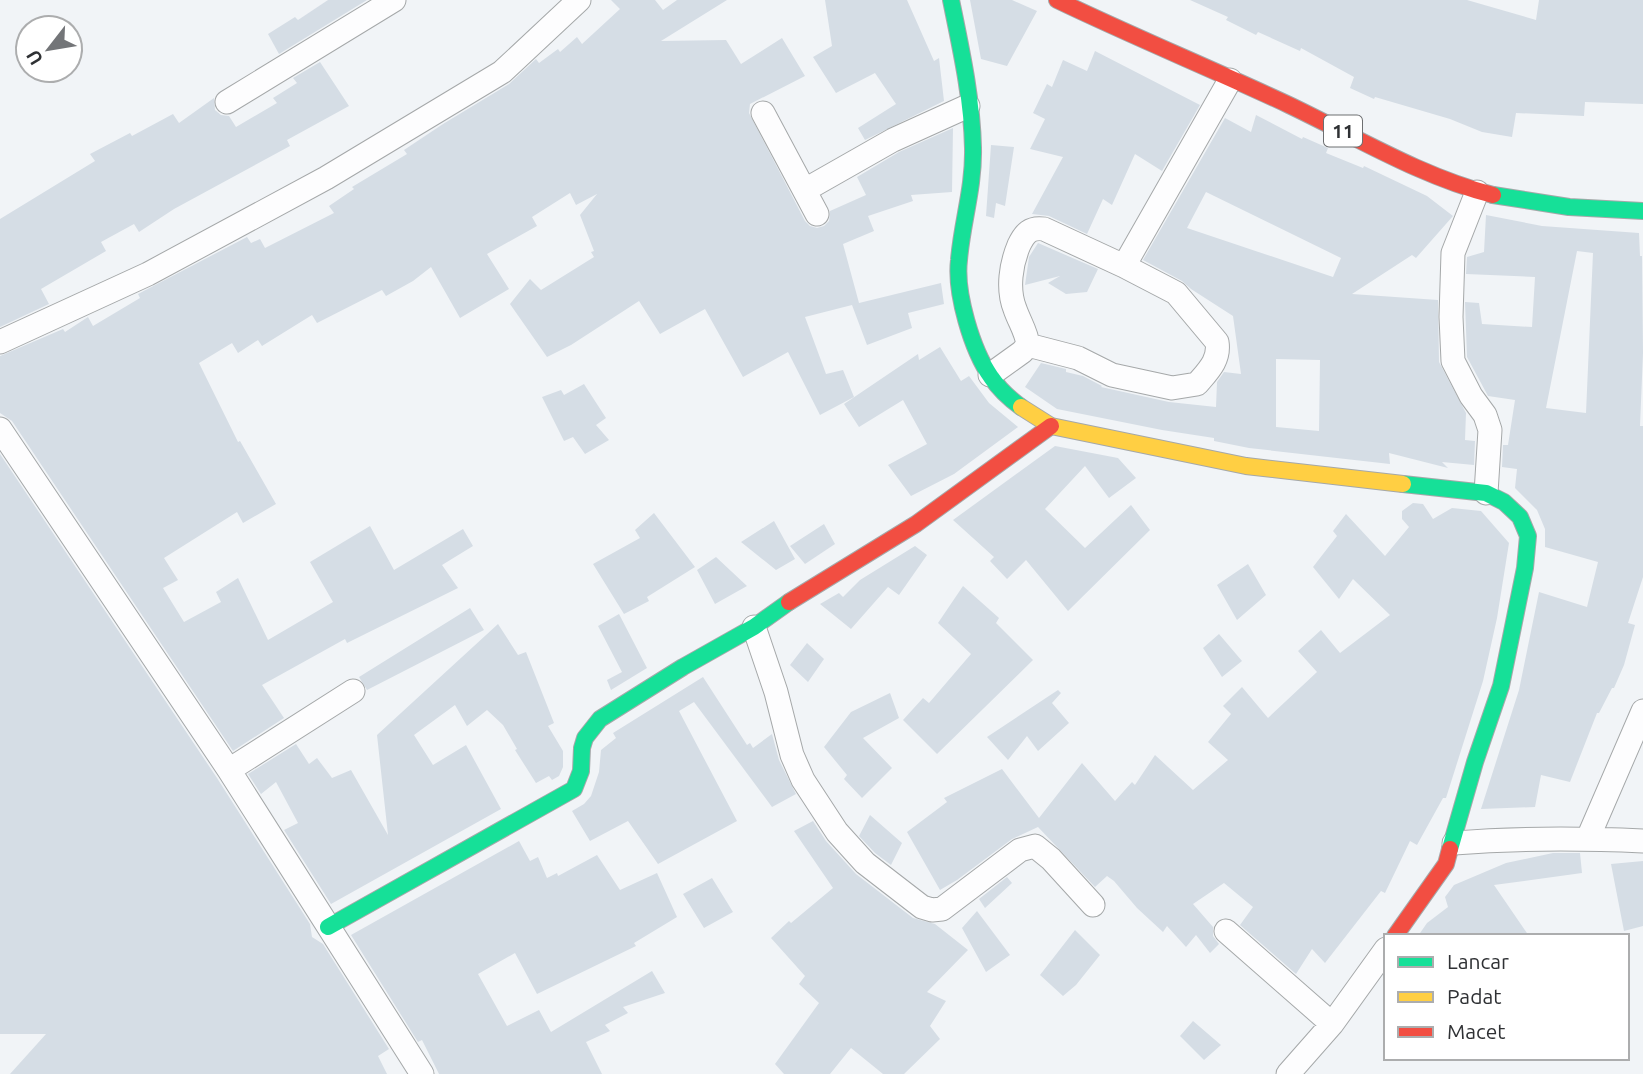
<svg xmlns="http://www.w3.org/2000/svg" width="1643" height="1074" font-family="Ubuntu,sans-serif">
	<rect width="100%" height="100%" fill="#f1f4f7"/>
	<path fill="#d5dde5" fill-rule="evenodd" d="M328 0H367L279 54 268 34 295 17 298 20Z
		M611 0H655L663 10 677 0H727L661 41 726 40 741 64 782 38 805 76 750 104 749 113 805 221 810 226 817 228 824 226 829 221 830 211 866 195 857 177 899 152 953 128 952 192 911 195 913 201 868 216 874 231 843 244 859 303 941 283 944 304 908 313 912 328 867 345 852 305 805 317 826 374 843 370 854 397 820 415 788 352 743 377 705 309 660 334 639 301 571 345 547 357 510 304 530 279 541 290 594 257 591 252 594 251 580 215 597 194 576 205 570 193 532 217 537 226 487 254 509 289 460 318 431 267 413 281 386 296 382 290 317 323 312 315 262 346 258 340 238 353 232 343 199 363 238 442 240 441 276 504 243 523 237 512 164 558 178 580 163 588 184 622 221 602 216 592 238 578 268 640 333 602 310 562 370 526 394 570 463 529 473 546 442 565 458 588 347 643 345 639 262 685 284 718 233 751 12 421 0 413V356L63 329 65 332 88 317 93 326 140 298 138 294 247 237 251 243 260 239 265 248 334 213 329 206 354 189 352 187 407 154 404 150 443 124 509 84 536 59 539 63 558 49 560 52 577 37 582 44 620 9Z
		M825 0H907L934 61 939 58 944 101 865 140 858 128 896 104 875 73 836 93 813 57 832 46Z
		M970 0H1012L1037 11 1007 66 981 59Z
		M1190 0H1467L1536 20 1539 0H1643V104L1585 102 1584 116 1516 113 1512 137 1482 132 1450 119 1375 97 1374 99 1350 88 1354 77 1301 48 1300 51 1258 32 1256 35 1226 20 1228 17Z
		M1095 51 1200 105 1162 171 1135 154 1112 205 1103 199 1087 234 1049 216 1032 214 1063 157 1030 149 1045 119 1033 113 1047 84 1052 87 1063 60 1087 71Z
		M320 62 349 106 287 140 290 146 174 209 139 232 134 224 101 242 106 251 41 289 49 304 0 327V219L95 161 90 154 130 133 132 136 173 114 179 123 214 98 215 110 221 115 229 116 236 127 277 103 273 98 297 83 293 78Z
		M1256 115 1302 139 1303 137 1328 148 1326 153 1363 168 1364 166 1427 196 1453 216 1416 258 1412 255 1352 294 1438 300 1439 362 1466 413 1465 440 1475 441 1474 465 1442 462 1448 468 1389 453 1390 464 1249 448 1214 441V438L1162 430 1057 409 1025 387 1041 363 1066 369V372L1083 376 1102 386 1101 387 1169 402 1216 407 1217 382 1224 372 1241 374 1233 316 1191 289 1182 281 1143 260 1225 118 1251 132ZM1206 192 1341 258 1333 277 1187 228ZM1276 359 1320 360 1319 431 1276 427Z
		M991 145 1014 147 1005 206 996 203 994 218 986 216Z
		M1486 215 1542 226 1639 233 1640 256H1642L1643 353 1640 426H1643V577L1628 623 1635 625 1624 665 1614 688H1612L1599 713H1597L1570 782 1541 775 1535 807 1481 809 1519 690 1539 592 1587 607 1598 562 1545 547V529L1537 510 1515 488 1517 469 1502 467 1503 445H1508L1515 400 1488 396 1467 357 1465 302 1479 303 1482 324 1532 327 1535 277 1466 274 1467 257 1484 252ZM1577 251 1593 253 1586 413 1546 408Z
		M1038 243 1098 269 1087 292 1066 294 1048 283 1060 276 1025 285 1029 257Z
		M940 347 961 381 969 376 989 403 1018 427 954 474 911 496 888 465 927 444 903 400 859 427 844 404 918 354 919 360Z
		M584 384 606 418 596 425 609 440 585 454 573 437 564 441 542 397 561 390 564 395Z
		M1055 446 1118 458 1136 478 1109 498 1085 466 1045 509 1085 548 1131 505 1150 530 1068 611 1026 560 1007 579 990 561 994 557 953 520Z
		M0 454 217 778 310 924 312 937 323 944 389 1049 378 1056 387 1074H10L46 1034H0Z
		M1413 503 1423 504 1433 519 1452 508 1481 511 1509 543 1497 618 1483 681 1446 798H1443L1417 845 1410 841 1385 893 1381 891 1325 963 1312 949 1296 974 1240 925 1253 907 1224 883 1193 904 1213 927V936L1219 944 1210 953 1196 935 1186 947 1167 926 1163 932 1137 908 1114 881 1107 876 1095 887 1038 827 1012 839 957 880 940 890 907 832 947 802 944 798 1002 769 1039 818 1082 763 1115 801 1132 782 1135 785 1155 755 1193 790 1228 760 1208 742 1231 714 1223 706 1242 687 1268 718 1317 672 1298 651 1321 630 1340 653 1390 615 1353 579 1339 599 1313 567 1337 536 1333 531 1346 514 1385 556 1409 527 1402 519V511Z
		M654 513 695 567 647 597 649 601 624 614 593 564 640 538 635 530Z
		M774 521 795 559 776 570 741 542Z
		M824 524 835 544 805 564 790 546Z
		M915 546 927 555 899 595 888 587 851 629 820 604 839 593 843 597 860 580Z
		M716 557 747 586 715 604 697 570Z
		M1248 564 1266 595 1237 620 1217 585Z
		M963 586 999 618 996 623 1033 660 937 754 903 720 923 698 929 703 971 654 938 623Z
		M470 608 484 630 367 690 359 677Z
		M619 614 647 668 611 690 607 680 622 672 598 626Z
		M498 624 518 655 526 652 554 723 548 726 563 751V767L559 776 552 780 549 776 536 783 515 750 517 749 503 725 487 710 467 726 455 705 414 735 433 765 466 745 501 809 331 904 284 830 298 823 276 782 261 794 248 774 296 744 309 764 317 758 332 778 351 770 388 835 377 735Z
		M1219 634 1242 661 1222 677 1203 648Z
		M807 643 824 659 808 682 790 665Z
		M703 677 747 745 750 743 753 748 772 734 779 760 796 794 772 807 694 702 679 711 737 821 658 864 628 821 590 841 572 811 584 804 591 796 599 772 601 750 616 738 613 733Z
		M1058 690 1061 693 1052 703 1069 723 1038 751 1027 736 1008 760 987 737Z
		M890 693 899 718 863 738 892 768 862 798 844 779 847 775 824 747 851 712Z
		M870 815 902 843 891 865 875 853 859 836Z
		M813 821 826 841 856 874 913 918 935 924 968 950 927 992 946 1001 930 1026 940 1039 904 1074H883L851 1048 830 1074H784L775 1064 819 1003 799 984 805 976 771 938 789 921 791 923 833 888 794 831Z
		M519 841 530 861 538 857 547 878 557 873 558 876 597 855 620 890 657 873 677 917 634 943 636 946 537 994 515 953 478 974 507 1026 539 1010 551 1032 652 971 665 993 623 1007 628 1013 605 1025 610 1031 586 1042 602 1074H439L422 1040 418 1042 351 935Z
		M1553 853H1580L1582 873 1494 885 1529 936H1418L1427 923 1448 907 1445 897 1454 885 1506 863Z
		M1643 861V926L1624 931 1611 864Z
		M1007 877 1012 883 985 908 979 899Z
		M712 878 733 912 704 928 683 894Z
		M977 911 1010 955 986 972 962 928Z
		M1075 930 1100 955 1076 985 1063 996 1040 975Z
		M1193 1021 1221 1045 1204 1060 1180 1036Z"/>
	<g fill="none" stroke-linecap="round" stroke-linejoin="round">
		<defs>
			<path id="street" d="M227 102 394 0
				M763 113 817 214
				M805 190 893 140 968 106
				M1477 192 1453 253 1451 317 1453 361 1471 396 1485 415 1490 430 1486 493
				M0 342 148 274 326 178 502 72 579 0
				M1028 345 1078 358 1112 375 1172 388 1197 384C1208 371 1220 360 1217 342L1176 293 1124 266
				M990 375 1022 352 1028 345C1027 333 1019 321 1015 309 1007 289 1011 264 1019 245 1025 233 1030 227 1044 229L1124 266 1230 80
				M0 429 229 770 422 1074
				M754 627 776 692 792 755 803 780 837 832 865 863 922 907 932 910 942 909 1020 850 1035 846 1051 859 1093 905
				M229 770 353 691
				M1588 838 1643 711
				M1454 843C1517 838 1579 838 1643 841
				M1226 931 1332 1024
				M1288 1074 1332 1024 1386 949"/>
			<path id="fast" d="M951 0C961 49 972 98 973 148 974 188 962 222 959 260 955 293 972 350 991 377 999 389 1010 399 1021 407
				M1493 195 1569 207 1643 211
				M1403 484 1486 493 1504 502 1520 517 1528 536 1525 568 1501 686 1475 762 1450 849
				M328 927 574 789 581 771 582 748 585 738 600 719 683 667 754 627 789 602"/>
			<path id="slow" d="M1021 407 1051 426 1246 466 1403 484"/>
			<path id="jam" d="M1057 0C1134 37 1212 69 1289 105 1356 137 1422 177 1493 195
				M789 602 916 524 1051 426
				M1395 936 1446 864 1450 849"/>
		</defs>
		<use href="#street" stroke="#a5a8a9" stroke-width="25"/>
		<use href="#fast" stroke="#a5a8a9" stroke-width="18"/>
		<use href="#slow" stroke="#a5a8a9" stroke-width="18"/>
		<use href="#jam" stroke="#a5a8a9" stroke-width="18"/>
		<use href="#street" stroke="#fdfdfe" stroke-width="23"/>
		<use href="#fast" stroke="#16e098" stroke-width="16"/>
		<use href="#slow" stroke="#ffcf43" stroke-width="16"/>
		<use href="#jam" stroke="#f24e42" stroke-width="16"/>
	</g>
	<g text-anchor="middle" stroke-width="7" stroke-linejoin="round" paint-order="stroke">
		<rect fill="#fff" stroke="#6d6f71" stroke-width="2" x="1324" y="115.5" width="38" height="31" rx="5"/>
		<g font-size="19" font-weight="bold" fill="#2f3134">
			<text x="1343" y="138">11</text>
		</g>
	</g>
	<rect x="1384" y="934" width="245" height="126" fill="#ffffff" stroke="#acadae" stroke-width="2"/>
	<rect x="1398" y="957" width="35" height="10" fill="#16e098" stroke="#acadae" stroke-width="2"/>
	<text x="1447" y="969" font-size="21" fill="#2f3134">Lancar</text>
	<rect x="1398" y="992" width="35" height="10" fill="#ffcf43" stroke="#acadae" stroke-width="2"/>
	<text x="1447" y="1004" font-size="21" fill="#2f3134">Padat</text>
	<rect x="1398" y="1027" width="35" height="10" fill="#f24e42" stroke="#acadae" stroke-width="2"/>
	<text x="1447" y="1039" font-size="21" fill="#2f3134">Macet</text>
	<g transform="translate(49 49) rotate(239)"><circle r="33" fill="#ffffff" stroke="#acadae" stroke-width="2"/>
	<path d="M0-5L12 26L0 18L-12 26Z" fill="#737578"/>
	<text y="-10" font-size="19" font-weight="bold" text-anchor="middle" fill="#2f3134">U</text>
	</g>
</svg>
